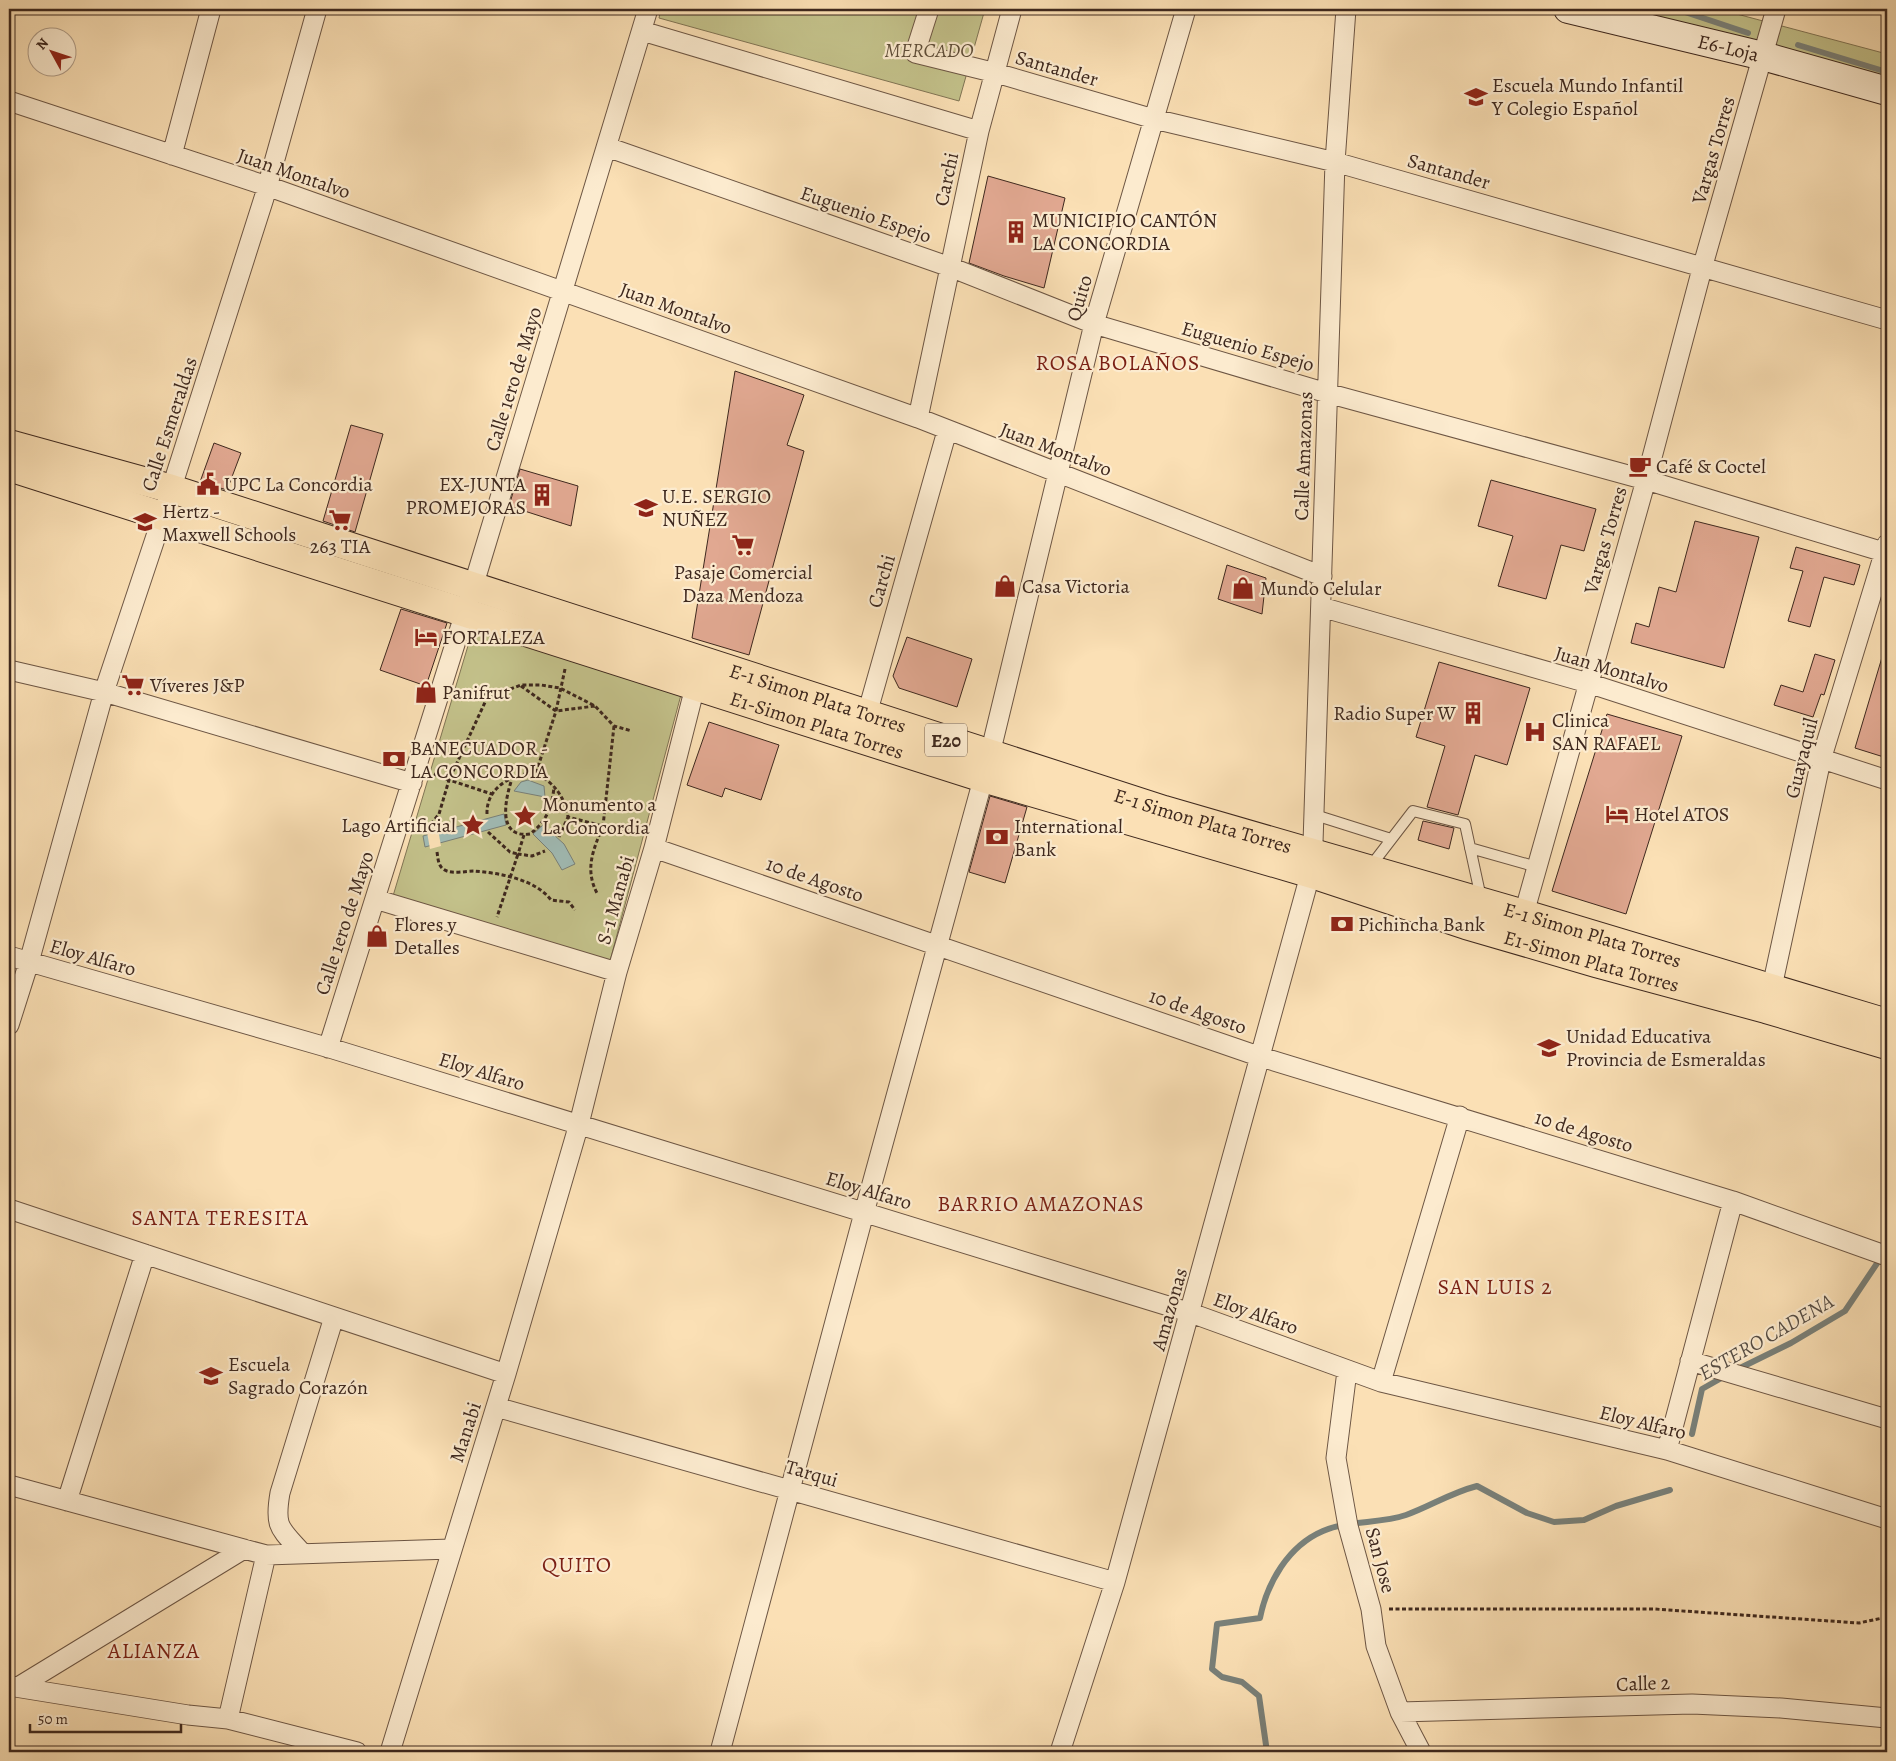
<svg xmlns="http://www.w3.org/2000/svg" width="1896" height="1761" font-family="Alegreya,serif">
	<rect width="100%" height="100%" fill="#fbe0b5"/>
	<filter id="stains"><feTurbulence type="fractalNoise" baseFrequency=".004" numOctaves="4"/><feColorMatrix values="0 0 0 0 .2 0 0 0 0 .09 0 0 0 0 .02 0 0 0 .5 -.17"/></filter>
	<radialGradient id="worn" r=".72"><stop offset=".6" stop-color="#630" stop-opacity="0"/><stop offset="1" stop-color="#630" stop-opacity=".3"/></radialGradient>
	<path fill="#c3c18a" stroke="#807454" d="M661 9H985L959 101 659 18Z
		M1599 9H1718L1887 54V90Z
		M473 629 682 691 610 961 393 896Z"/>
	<path fill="#a0bbb5" stroke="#798079" d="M528 780 544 786 545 797 514 791 521 782Z
		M504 814 506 825 425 847 423 836Z
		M543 825 564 844 575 864 562 870 552 853 533 834Z"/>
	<path fill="#fbe0b5" d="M438 829 441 846 430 849 427 832Z"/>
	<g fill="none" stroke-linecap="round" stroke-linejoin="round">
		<path stroke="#798079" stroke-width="6" d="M1676 9 1748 33
			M1798 45 1887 72
			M1736 1370 1791 1343 1845 1311 1882 1256
			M1692 1434 1702 1389 1725 1376
			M1267 1752 1259 1696 1242 1682 1222 1677 1212 1669 1217 1624 1260 1618C1267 1583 1288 1546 1323 1531 1348 1520 1380 1524 1406 1515 1431 1506 1450 1493 1477 1486L1527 1513 1554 1522 1584 1520 1616 1506 1670 1490"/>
	</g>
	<path fill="#e1a891" stroke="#3e281e" d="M988 176 1065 198 1044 288 1004 276 969 263Z
		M735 371 804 395 787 445 804 451 749 655 692 638Z
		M351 425 383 434 355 532 323 521Z
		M214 443 241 453 227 490 200 482Z
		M520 469 578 486 571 526 509 506Z
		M1491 480 1596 509 1584 551 1561 545 1546 599 1498 586 1513 536 1478 526Z
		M1695 521 1759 537 1724 668 1631 643 1636 623 1649 627 1659 587 1676 592Z
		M1796 547 1860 565 1854 585 1824 577 1810 627 1788 621 1803 571 1790 568Z
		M1227 565 1266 578 1262 614 1218 599Z
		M401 609 447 623 426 686 380 670Z
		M907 637 972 659 957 707 899 688 893 676Z
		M1815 654 1835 660 1824 695 1821 694 1813 717 1774 705 1781 685 1803 692Z
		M1883 654 1887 655V758L1855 748Z
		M1439 662 1530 688 1507 765 1475 755 1458 815 1427 807 1445 746 1416 737Z
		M1607 714 1682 736 1626 914 1552 891Z
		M709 722 779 745 761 800 725 788 722 797 687 785Z
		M990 796 1027 807 1005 883 969 872Z
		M1423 821 1454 828 1449 849 1418 840Z"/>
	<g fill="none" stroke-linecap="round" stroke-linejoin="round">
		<defs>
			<path id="lane" d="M1315 815 1391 839
				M1470 848 1537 867
				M1370 867 1413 811 1465 824 1481 898"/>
			<path id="street" d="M929 9 915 53 996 73 1154 119 1335 162 1887 320
				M642 31 979 131
				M9 101 267 186 918 418 1322 576
				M607 147 950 267 1094 324 1327 393 1646 480 1887 553
				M172 155 211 9
				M918 418 979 131 1012 9
				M1321 607 1588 683 1887 780
				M9 670 104 692 412 783
				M867 714 947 431
				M654 848 1261 1057 1733 1201 1887 1256
				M375 899 617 972
				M1521 924 1646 480 1703 265 1776 9
				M9 956 333 1049 1191 1313 1381 1382 1667 1450 1887 1519
				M1772 987 1821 760 1887 544
				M9 1025 29 962 104 692 163 515 264 198 317 9
				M328 1048 473 587 648 9
				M9 1209 506 1374
				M1690 1361 1887 1419
				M1347 1371 1336 1458 1348 1526 1371 1609 1376 1646 1400 1712 1421 1752
				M1381 1382 1460 1116
				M496 1407 1115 1582
				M1667 1450 1733 1201
				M9 1485 266 1555 451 1549
				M67 1501 145 1254
				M303 1554C280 1528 274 1528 280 1493L334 1317
				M9 1686 188 1715 228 1719 357 1752
				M18 1687 244 1549
				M1400 1712 1692 1704 1781 1708 1887 1718
				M228 1719 266 1555
				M390 1752 506 1374 579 1124 617 972 654 848 695 687
				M720 1752 864 1213 990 754 1094 324 1186 9
				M1060 1752 1115 1582 1307 886 1312 874 1335 162 1346 9"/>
			<g id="secondary">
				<path id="s1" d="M1568 9 1763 56 1887 91"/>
			</g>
			<g id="highway">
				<path id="s2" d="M9 444 172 489 1164 810 1524 914 1887 1023"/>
				<path id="s3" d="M9 467 983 778 1312 874 1466 925 1596 963 1766 1009 1887 1045"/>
			</g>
		</defs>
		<use href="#lane" stroke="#6d5644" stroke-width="12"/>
		<use href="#street" stroke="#6d5644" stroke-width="21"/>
		<use href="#secondary" stroke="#3e281e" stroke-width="30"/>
		<use href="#highway" stroke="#3e281e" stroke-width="30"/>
		<path stroke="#3e281e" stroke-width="3" stroke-dasharray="4 2.5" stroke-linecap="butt" d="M565 669 556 711 536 773C554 783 565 797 568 817L603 826C593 850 584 870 598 895
			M521 686 556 711 595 706
			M478 687 487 698 521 685H541L560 688 595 706 614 726 632 731
			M614 726 603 826 638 832
			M434 774 449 780 487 698
			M513 776C506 795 495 839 530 834 547 821 552 807 554 787
			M487 814C486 787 513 773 536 773
			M431 824 439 814 449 780 492 794
			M488 832 510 852 518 854 497 917
			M524 835 518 854 532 856 545 851
			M559 837 568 817
			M437 852C438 858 438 865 443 869 451 875 465 871 474 871 499 873 535 879 551 900L569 902 575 910
			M1389 1609H1654L1859 1623 1887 1617"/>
		<use href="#lane" stroke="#fcebcf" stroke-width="10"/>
		<use href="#street" stroke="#fcebcf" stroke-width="19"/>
		<use href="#secondary" stroke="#fcebcf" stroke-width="28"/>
		<use href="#highway" stroke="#fbe0b5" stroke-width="28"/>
	</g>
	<defs>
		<symbol id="university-bare" viewBox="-9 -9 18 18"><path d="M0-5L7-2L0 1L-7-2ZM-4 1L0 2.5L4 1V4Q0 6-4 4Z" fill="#8f2418" stroke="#fcebcf" stroke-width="2.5" paint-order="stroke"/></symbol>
		<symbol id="building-bare" viewBox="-9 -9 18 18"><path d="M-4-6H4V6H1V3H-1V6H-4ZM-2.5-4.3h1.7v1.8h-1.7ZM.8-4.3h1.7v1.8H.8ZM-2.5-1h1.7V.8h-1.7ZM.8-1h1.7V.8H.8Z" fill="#8f2418" stroke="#fcebcf" stroke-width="2.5" paint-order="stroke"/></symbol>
		<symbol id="cafe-bare" viewBox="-9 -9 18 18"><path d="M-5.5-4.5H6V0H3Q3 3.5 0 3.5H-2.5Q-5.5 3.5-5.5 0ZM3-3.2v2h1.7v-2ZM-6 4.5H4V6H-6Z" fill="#8f2418" stroke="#fcebcf" stroke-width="2.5" paint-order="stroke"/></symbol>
		<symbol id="civic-bare" viewBox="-9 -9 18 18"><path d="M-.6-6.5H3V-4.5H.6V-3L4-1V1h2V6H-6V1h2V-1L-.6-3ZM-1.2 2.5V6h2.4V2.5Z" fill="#8f2418" stroke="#fcebcf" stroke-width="2.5" paint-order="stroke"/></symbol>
		<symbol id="school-bare" viewBox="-9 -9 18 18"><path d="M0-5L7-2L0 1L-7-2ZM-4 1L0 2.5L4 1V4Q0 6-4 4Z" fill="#8f2418" stroke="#fcebcf" stroke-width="2.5" paint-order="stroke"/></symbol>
		<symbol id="supermarket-bare" viewBox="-9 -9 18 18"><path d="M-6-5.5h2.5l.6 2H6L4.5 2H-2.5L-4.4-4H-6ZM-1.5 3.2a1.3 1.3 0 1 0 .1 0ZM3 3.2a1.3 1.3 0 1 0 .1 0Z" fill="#8f2418" stroke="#fcebcf" stroke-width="2.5" paint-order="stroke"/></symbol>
		<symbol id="shop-bare" viewBox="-9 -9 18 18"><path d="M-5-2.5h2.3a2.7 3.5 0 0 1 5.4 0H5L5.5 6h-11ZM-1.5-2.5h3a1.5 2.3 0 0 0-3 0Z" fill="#8f2418" stroke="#fcebcf" stroke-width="2.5" paint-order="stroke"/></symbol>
		<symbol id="hotel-bare" viewBox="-9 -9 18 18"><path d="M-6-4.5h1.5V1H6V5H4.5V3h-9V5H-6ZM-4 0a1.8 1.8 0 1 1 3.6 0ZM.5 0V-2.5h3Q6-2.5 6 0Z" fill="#8f2418" stroke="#fcebcf" stroke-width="2.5" paint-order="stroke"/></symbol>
		<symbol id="hospital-bare" viewBox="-9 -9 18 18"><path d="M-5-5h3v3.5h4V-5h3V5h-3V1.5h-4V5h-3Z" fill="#8f2418" stroke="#fcebcf" stroke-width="2.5" paint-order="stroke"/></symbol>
		<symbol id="bank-bare" viewBox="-9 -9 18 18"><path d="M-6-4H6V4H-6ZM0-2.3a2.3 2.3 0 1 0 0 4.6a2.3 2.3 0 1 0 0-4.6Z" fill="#8f2418" stroke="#fcebcf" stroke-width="2.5" paint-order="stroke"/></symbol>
		<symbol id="sight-bare" viewBox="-9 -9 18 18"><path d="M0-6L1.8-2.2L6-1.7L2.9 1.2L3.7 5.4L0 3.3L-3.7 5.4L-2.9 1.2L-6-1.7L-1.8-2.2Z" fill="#8f2418" stroke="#fcebcf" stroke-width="2.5" paint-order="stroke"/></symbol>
	</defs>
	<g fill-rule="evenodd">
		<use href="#university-bare" x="1460" y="81" width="32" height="32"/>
		<use href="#building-bare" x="1000" y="216" width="32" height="32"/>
		<use href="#cafe-bare" x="1624" y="450" width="32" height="32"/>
		<use href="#civic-bare" x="192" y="468" width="32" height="32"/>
		<use href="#building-bare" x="526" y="479" width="32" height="32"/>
		<use href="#school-bare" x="630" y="492" width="32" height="32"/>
		<use href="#supermarket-bare" x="324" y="504" width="32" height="32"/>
		<use href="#school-bare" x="129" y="506" width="32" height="32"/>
		<use href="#supermarket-bare" x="727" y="529" width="32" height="32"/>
		<use href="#shop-bare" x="989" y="570" width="32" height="32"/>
		<use href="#shop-bare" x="1227" y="572" width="32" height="32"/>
		<use href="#hotel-bare" x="410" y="621" width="32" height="32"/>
		<use href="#supermarket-bare" x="117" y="669" width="32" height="32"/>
		<use href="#shop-bare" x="410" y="676" width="32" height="32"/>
		<use href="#building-bare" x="1457" y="697" width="32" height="32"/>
		<use href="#hospital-bare" x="1519" y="716" width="32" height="32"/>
		<use href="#bank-bare" x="378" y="743" width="32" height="32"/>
		<use href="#hotel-bare" x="1601" y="798" width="32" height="32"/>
		<use href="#sight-bare" x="509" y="800" width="32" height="32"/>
		<use href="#sight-bare" x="457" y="809" width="32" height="32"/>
		<use href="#bank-bare" x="981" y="821" width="32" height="32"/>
		<use href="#bank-bare" x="1326" y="908" width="32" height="32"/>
		<use href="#shop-bare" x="361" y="920" width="32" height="32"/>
		<use href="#school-bare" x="1533" y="1032" width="32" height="32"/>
		<use href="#school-bare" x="195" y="1360" width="32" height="32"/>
	</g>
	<g text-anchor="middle" stroke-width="4.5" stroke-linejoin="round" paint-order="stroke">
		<rect fill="#fcebcf" stroke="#776253" stroke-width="1" x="925" y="723.5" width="42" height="33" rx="4"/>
		<g font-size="19" font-weight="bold" fill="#3e281e">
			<text x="946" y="747">E20</text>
		</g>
		<g font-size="20" fill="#3e281e" stroke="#fcebcf">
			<text dy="7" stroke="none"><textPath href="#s1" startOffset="165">E6-Loja</textPath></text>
			<text transform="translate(1057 68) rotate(16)" y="7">Santander</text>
			<text transform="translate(1713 150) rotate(-74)" y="7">Vargas Torres</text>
			<text transform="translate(1449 171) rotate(16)" y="7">Santander</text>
			<text transform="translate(294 173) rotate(19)" y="7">Juan Montalvo</text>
			<text transform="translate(946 179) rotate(-78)" y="7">Carchi</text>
			<text transform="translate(866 214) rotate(19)" y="7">Euguenio Espejo</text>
			<text transform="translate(1079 298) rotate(-74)" y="7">Quito</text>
			<text transform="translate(676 308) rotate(20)" y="7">Juan Montalvo</text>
			<text transform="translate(1248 346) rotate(16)" y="7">Euguenio Espejo</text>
			<text transform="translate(513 379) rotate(-73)" y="7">Calle 1ero de Mayo</text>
			<text transform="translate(169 424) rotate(-72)" y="7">Calle Esmeraldas</text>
			<text transform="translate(1056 449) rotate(21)" y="7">Juan Montalvo</text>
			<text transform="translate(1303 456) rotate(-88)" y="7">Calle Amazonas</text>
			<text transform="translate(1605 540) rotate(-74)" y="7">Vargas Torres</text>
			<text transform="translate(881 581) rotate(-74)" y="7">Carchi</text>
			<text transform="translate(1612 669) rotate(17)" y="7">Juan Montalvo</text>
			<text dy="7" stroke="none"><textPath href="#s2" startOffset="848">E-1 Simon Plata Torres</textPath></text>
			<text dy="7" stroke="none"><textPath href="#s3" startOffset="848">E1-Simon Plata Torres</textPath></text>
			<text transform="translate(1801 758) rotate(-76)" y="7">Guayaquil</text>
			<text dy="7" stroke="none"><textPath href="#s2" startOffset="1252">E-1 Simon Plata Torres</textPath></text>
			<text transform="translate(815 879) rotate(19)" y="7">10 de Agosto</text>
			<text transform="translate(615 900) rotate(-74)" y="7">S-1 Manabi</text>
			<text transform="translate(344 923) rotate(-72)" y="7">Calle 1ero de Mayo</text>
			<text dy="7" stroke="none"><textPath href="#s2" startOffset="1658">E-1 Simon Plata Torres</textPath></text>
			<text transform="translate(93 957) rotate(16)" y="7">Eloy Alfaro</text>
			<text dy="7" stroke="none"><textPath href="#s3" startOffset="1658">E1-Simon Plata Torres</textPath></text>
			<text transform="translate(1198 1011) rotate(19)" y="7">10 de Agosto</text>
			<text transform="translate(482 1071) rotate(17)" y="7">Eloy Alfaro</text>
			<text transform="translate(1584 1131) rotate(17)" y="7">10 de Agosto</text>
			<text transform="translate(869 1190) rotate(17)" y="7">Eloy Alfaro</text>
			<text transform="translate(1169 1309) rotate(-74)" y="7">Amazonas</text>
			<text transform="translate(1256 1313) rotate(20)" y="7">Eloy Alfaro</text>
			<text transform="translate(1643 1422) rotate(14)" y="7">Eloy Alfaro</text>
			<text transform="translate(465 1432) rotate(-72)" y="7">Manabi</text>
			<text transform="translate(812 1473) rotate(16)" y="7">Tarqui</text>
			<text transform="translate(1381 1560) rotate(75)" y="7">San Jose</text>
			<text transform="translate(1643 1683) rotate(-2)" y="7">Calle 2</text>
		</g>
		<g font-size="20" font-style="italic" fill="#5f4e39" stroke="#fcebcf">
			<text x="929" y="57">MERCADO</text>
		</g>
		<g font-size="20" fill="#3e281e" stroke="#fcebcf" text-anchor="start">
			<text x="1492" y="92">Escuela Mundo Infantil<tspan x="1492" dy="23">Y Colegio Español</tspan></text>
			<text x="1032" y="227">MUNICIPIO CANTÓN<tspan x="1032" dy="23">LA CONCORDIA</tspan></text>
			<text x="1656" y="473">Café &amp; Coctel</text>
			<text x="224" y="491">UPC La Concordia</text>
			<text x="526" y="491" text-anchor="end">EX-JUNTA<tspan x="526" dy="23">PROMEJORAS</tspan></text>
			<text x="662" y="503">U.E. SERGIO<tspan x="662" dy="23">NUÑEZ</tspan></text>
			<text x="162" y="518">Hertz -<tspan x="162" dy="23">Maxwell Schools</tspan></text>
			<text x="340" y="553" text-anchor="middle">263 TIA</text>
			<text x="743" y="579" text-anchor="middle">Pasaje Comercial<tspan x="743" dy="23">Daza Mendoza</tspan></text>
			<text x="1022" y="593">Casa Victoria</text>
			<text x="1260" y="595">Mundo Celular</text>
			<text x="442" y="644">FORTALEZA</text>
			<text x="150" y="692">Víveres J&amp;P</text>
			<text x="442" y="699">Panifrut</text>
			<text x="1456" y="720" text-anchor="end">Radio Super W</text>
			<text x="1552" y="727">Clinica<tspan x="1552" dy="23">SAN RAFAEL</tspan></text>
			<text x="410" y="755">BANECUADOR -<tspan x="410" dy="23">LA CONCORDIA</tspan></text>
			<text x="542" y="811">Monumento a<tspan x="542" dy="23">La Concordia</tspan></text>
			<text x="1634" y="821">Hotel ATOS</text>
			<text x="456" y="832" text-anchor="end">Lago Artificial</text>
			<text x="1014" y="833">International<tspan x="1014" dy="23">Bank</tspan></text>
			<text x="394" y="931">Flores y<tspan x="394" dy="23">Detalles</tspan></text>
			<text x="1358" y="931">Pichincha Bank</text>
			<text x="1566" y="1043">Unidad Educativa<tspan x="1566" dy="23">Provincia de Esmeraldas</tspan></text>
			<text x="228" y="1371">Escuela<tspan x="228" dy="23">Sagrado Corazón</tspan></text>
		</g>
		<g font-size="21" font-style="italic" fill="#564d44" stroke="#fcebcf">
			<text transform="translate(1766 1337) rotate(-30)" y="7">ESTERO CADENA</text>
		</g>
		<g font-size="22" letter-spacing="1" fill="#7a1f14" stroke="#fcebcf">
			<text x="1118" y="370">ROSA BOLAÑOS</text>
			<text x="1041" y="1211">BARRIO AMAZONAS</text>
			<text x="220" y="1225">SANTA TERESITA</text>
			<text x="1495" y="1294">SAN LUIS 2</text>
			<text x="577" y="1572">QUITO</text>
			<text x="154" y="1658">ALIANZA</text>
		</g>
	</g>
	<rect width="1896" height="1761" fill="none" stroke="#fbe0b5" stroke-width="30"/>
	<rect x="10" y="10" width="1876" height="1741" fill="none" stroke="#3e281e" stroke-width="2.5"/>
	<rect x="15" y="15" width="1866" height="1731" fill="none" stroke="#3e281e"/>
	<g transform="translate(52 52) rotate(310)"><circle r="24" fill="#fcebcf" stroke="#b09d88"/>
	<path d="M0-4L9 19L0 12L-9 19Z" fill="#8f2418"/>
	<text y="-8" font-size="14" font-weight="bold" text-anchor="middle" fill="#3e281e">N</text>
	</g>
	<path d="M30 1724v8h151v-8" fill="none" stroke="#3e281e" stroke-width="2.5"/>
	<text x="38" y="1724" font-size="15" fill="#3e281e" stroke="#fcebcf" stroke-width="4" paint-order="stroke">50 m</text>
	<rect width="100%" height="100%" filter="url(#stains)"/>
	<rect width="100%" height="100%" fill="url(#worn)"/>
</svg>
